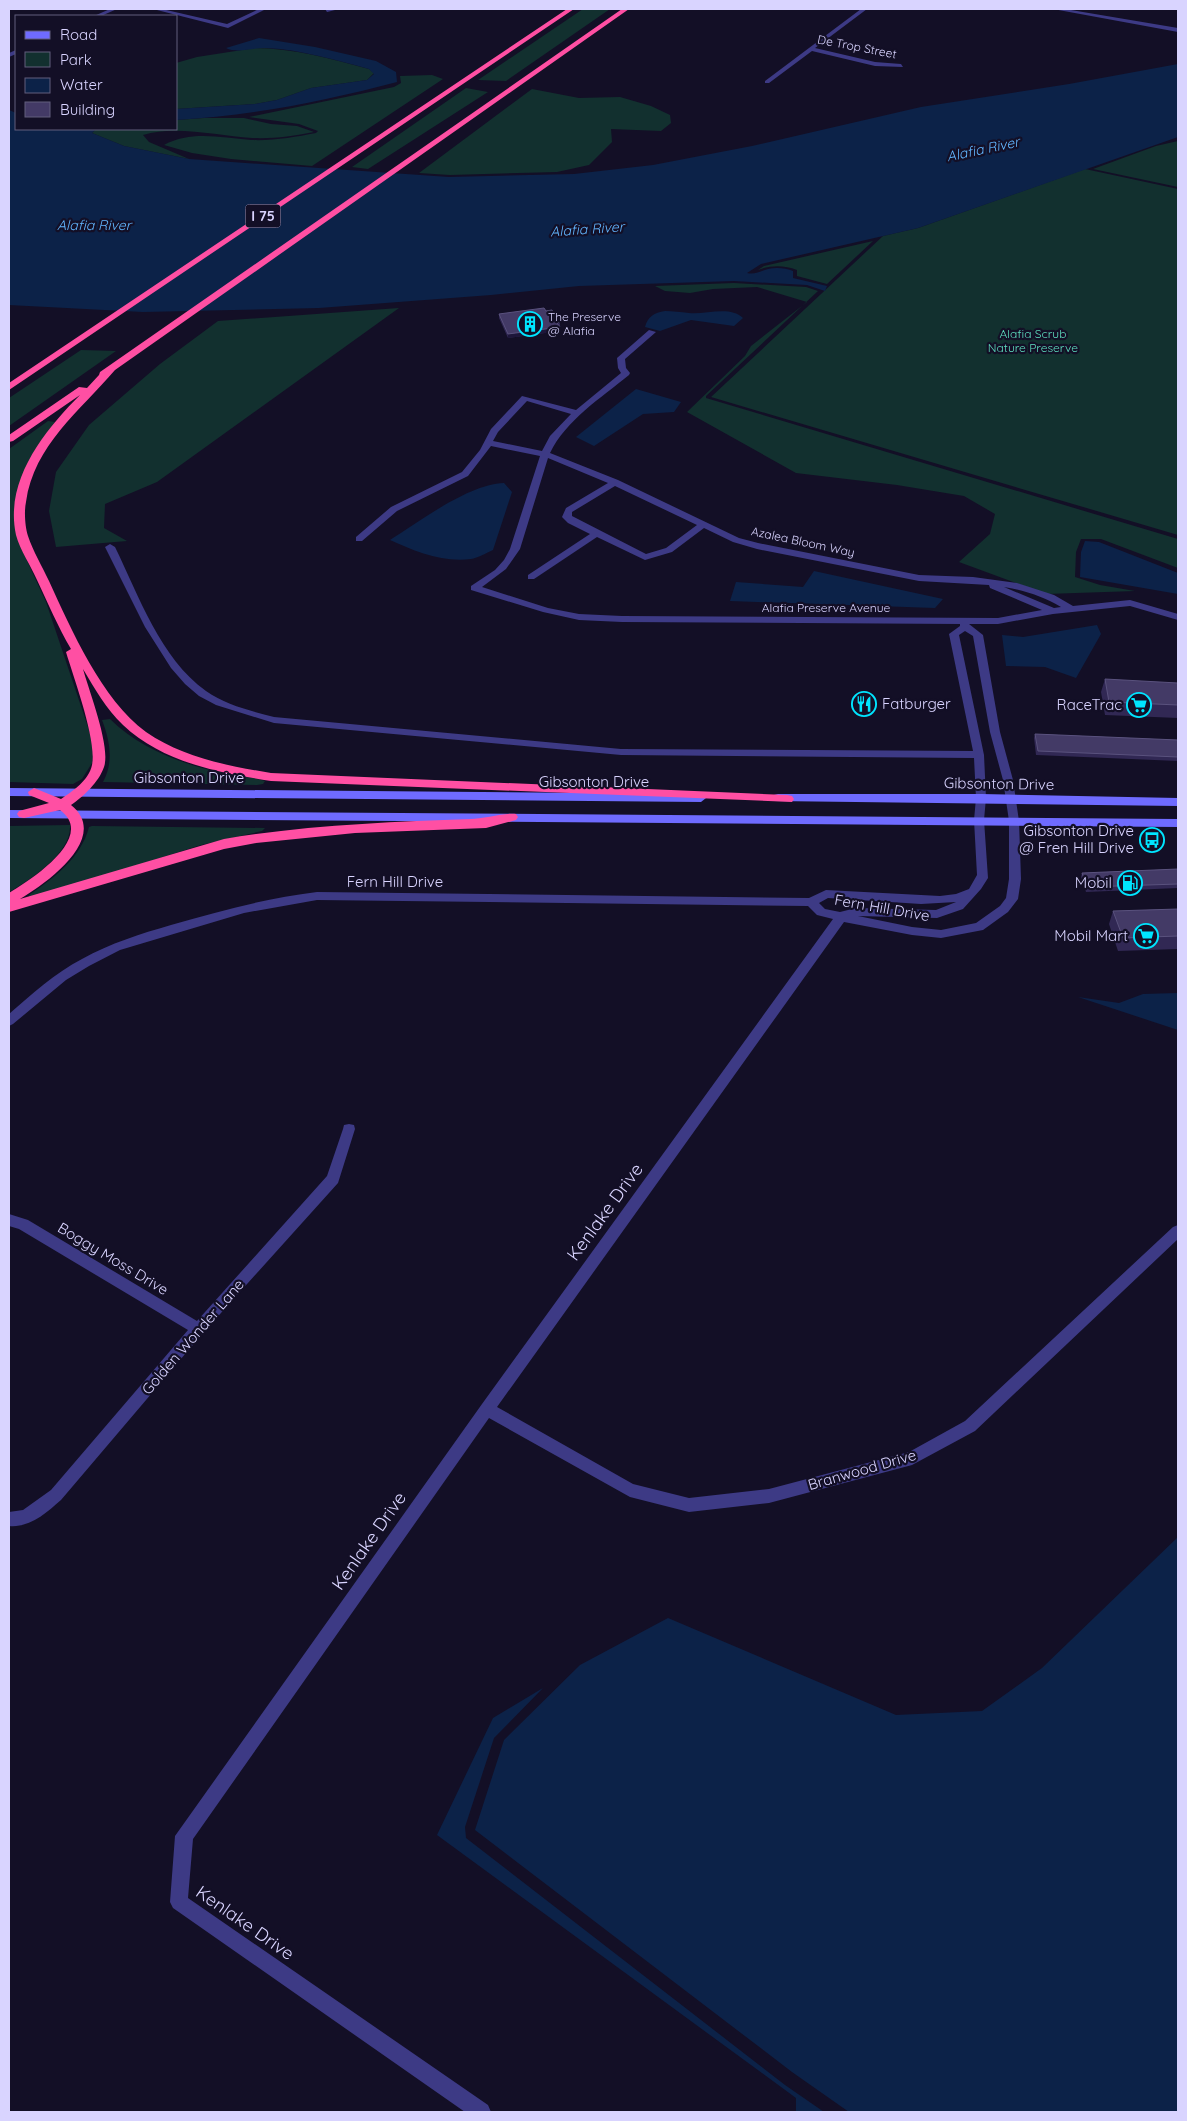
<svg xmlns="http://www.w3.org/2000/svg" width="1187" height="2121" font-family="Quicksand,sans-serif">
	<rect width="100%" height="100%" fill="#130f26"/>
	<path fill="#12302f" d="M583 9H610L506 81 478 80Z
		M255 48C293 48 332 59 369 69L374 73 367 80 311 88 277 100 255 104 176 109V63L197 57Z
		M432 75 443 79 312 166 231 159 192 153 164 145C192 130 221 138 251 140 273 141 295 137 316 133L318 131 299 124 249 117 394 87 401 83 400 76Z
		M466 88 488 92 368 169 352 167Z
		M532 89 579 98 620 97 651 106 670 115 671 123 661 131 611 129 612 142 589 165 557 172 450 175 419 173Z
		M204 118H244L271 124 297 126 314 132C293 136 273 139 252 138 218 136 176 125 143 135L149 142 189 159 124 146 92 133 96 129H176V120Z
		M1178 141V187L1093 169 1156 146Z
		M1085 169 1178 189V535L711 397 883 236 918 228Z
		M873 241 827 284 797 276V270C784 265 771 265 758 270L764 266Z
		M734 283 806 287 818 291 706 396V398L1178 539V568L1101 539H1081L1076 552 1075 577 1100 585 1135 591 1046 594 959 562 990 534 995 514 964 496 897 485 796 473 687 412 745 356 751 346 807 302 757 287 713 289 690 293 665 291 655 286Z
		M399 308 157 482 105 504 104 528 127 541 56 547 49 511 56 472 89 425 160 364 218 321Z
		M81 350 116 351 9 426V398Z
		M48 421 55 422 35 450 23 477V552L46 602 91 736 93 754 92 763 82 779 73 784 9 782V449Z
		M110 719C142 751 188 766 231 775 242 777 254 777 265 781L263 784 257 785 103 782C114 762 110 741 102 720Z
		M70 825C72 853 30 880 9 892V826Z
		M92 826 265 828 262 831 201 845 30 899 29 895C54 878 81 858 89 827Z"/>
	<path fill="#0c2248" d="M259 38 315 47 376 61 396 72 397 82C325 101 251 116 176 120V109L255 104 277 100 311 88 367 80 374 74 369 69C336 60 302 50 267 48 253 47 238 54 226 48Z
		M1178 64V137L918 228 761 264 747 273C755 275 760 271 768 269 776 267 786 268 793 271V278L827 286 825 291 807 285 734 281 579 286 491 295 319 308 143 312 9 305V110L16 113V129H96L92 133 124 146 189 159 449 177 574 174 653 165 752 146 921 107 1069 84Z
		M665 311C673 311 680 312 689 313 705 315 730 305 743 318L734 326 691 320 660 331 645 327C648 316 654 313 665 311Z
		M636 389 681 402 674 412 643 414 594 446 576 437Z
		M504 483 512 492 493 550C486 553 478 558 471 559 443 563 414 551 390 540 420 521 469 484 504 483Z
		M1085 541 1099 542 1178 573V594L1080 577 1081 552Z
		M814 571 943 599 935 608 730 601 736 582 803 587Z
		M1097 625 1101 634 1076 678 1045 667 1006 666 1002 635 1023 637Z
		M1178 993V1030L1078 997 1119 1003 1143 994Z
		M1178 1537V2112H849L792 2072 475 1830 504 1740 580 1665 668 1618 896 1715 982 1711 1042 1668Z
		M543 1688 494 1738 465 1827 466 1838 785 2085 824 2112H796V2098L437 1835 493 1718Z"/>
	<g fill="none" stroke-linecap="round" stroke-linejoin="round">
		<path fill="#3d3a85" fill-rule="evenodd" d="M110 9H117L101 16H94Z
			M153 9H162L227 24 259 9H266L228 28Z
			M325 9H339L327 12Z
			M861 9H867L815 48 875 62 901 64 903 67 875 66 812 51 769 83H765V81Z
			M1053 9H1065L1178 28V32Z
			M16 50V54L9 57V53Z
			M649 330 656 332 625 359 626 368 630 373 629 375C601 398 566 420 550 453L618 480 739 538 758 543 919 575 973 577 1017 583 1054 595 1073 606 1130 600 1178 614V620L1130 606 1053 614 998 624H969L983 635 1000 732 1013 780 1019 821 1021 879 1018 899 1008 912 983 930 941 938 912 935 844 922 497 1407 633 1484 689 1498 769 1489 909 1452 965 1421 1173 1227 1178 1225V1239L975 1431 912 1465 769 1503 689 1512 630 1497 489 1418 193 1839 188 1898 488 2105 491 2112H465L173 1908 170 1902 175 1836 482 1404 833 919 817 915 808 906 317 900 244 913 120 950 89 966 66 980 13 1024 9 1026V1014C32 994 55 973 82 959 111 943 140 934 171 925 220 911 267 898 317 892L809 898 826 890 940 896 956 894 969 889 977 875 974 820 976 798 974 758 621 755 274 723 216 705 199 696 185 684 171 668 145 627 105 547 110 544 115 547C139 596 160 658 206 691 226 705 251 711 274 717L621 749 973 751 949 634 960 626V624L622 622 579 620 543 612 471 590V586L495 570 504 560 510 549 540 456 491 446 468 476 397 511 362 541H356V537L391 507 462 472 480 450 491 429 522 396 576 410 621 373 618 368 617 358ZM527 401 571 414 550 436 542 451 493 441 498 432ZM548 458 608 483 566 508 562 517 568 523 590 534 528 575V579H534L597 537 645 560 672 552 704 528 733 542 757 549 919 581 989 585 990 588 1042 610 998 618 622 616 579 614 548 608 482 587 506 569 520 549ZM615 486 697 525 666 548 646 554 572 516V512ZM1004 587C1024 590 1044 597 1061 607L1054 608ZM965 631 973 636 990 732 1003 780 1009 821V879L1006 898 1000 906 976 923 941 930 912 927 858 916 937 918 963 909 981 889 988 878 984 820 986 798 984 755 959 635ZM828 898 921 904 956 902 936 910 856 908 840 912 825 909 819 903Z
			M349 1124 354 1125 355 1129 338 1183 203 1333 61 1500C46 1513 30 1528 9 1526V1512L23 1510 51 1490 188 1330 19 1229 9 1226V1214L28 1220 197 1321 327 1176 343 1129 344 1125Z"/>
		<path fill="#6f6bff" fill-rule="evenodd" d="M9 788 701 794 706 798 701 802 9 796Z
			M778 794H981L1178 798V806L774 801 773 798 774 795Z
			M9 810 1178 819V827L9 818Z"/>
		<path fill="#ff4fa3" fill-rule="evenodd" d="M567 9H574L9 390V383Z
			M622 9H629L115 370C80 411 34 445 26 502 24 511 25 527 28 536 33 551 42 566 49 581 71 629 102 700 146 732 182 757 228 766 271 773L787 795 792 796 794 799 792 802 271 781C219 773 162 762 123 725 106 709 95 689 83 669 89 691 111 747 104 767 99 782 83 797 71 805 111 837 47 883 20 899L224 839C306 825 388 822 471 819 482 819 508 812 516 814L518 817 516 820 486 828 355 833 256 843 224 849 9 912V893C31 880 97 837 60 810L24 818 19 817 17 814 19 811 49 803 29 795 28 792 34 788 61 799C73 791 89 780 92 765 97 740 74 679 66 652L71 649C58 627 48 603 37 580 31 566 20 550 16 535 4 480 45 430 80 395L13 441 9 442V435L79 387 87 388 99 375 100 372Z"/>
	</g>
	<path fill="#312854" d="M546 311 560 322V331L508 338 499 318V314Z
		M1105 679 1178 686V718L1105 715 1101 692Z
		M1035 734 1178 740V761L1036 755 1034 738Z
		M1178 869V888L1086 892 1081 877 1082 873Z
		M1178 909V949L1118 951 1109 924 1113 911Z"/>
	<path fill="#1d163a" d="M560 327V331L508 338V334Z"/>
	<path fill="#433a66" stroke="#5a527e" d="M544 308 546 311 552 310 560 322 557 323 560 327 508 334 499 314Z
		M1105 679 1178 683V705L1109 702Z
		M1035 734 1178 740V757L1038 751Z
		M1178 869V884L1087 887 1082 873Z
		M1178 909V936L1123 938 1113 911Z"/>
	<defs>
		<symbol id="building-ring" viewBox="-11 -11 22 22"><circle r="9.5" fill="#130f26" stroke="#00e5ff" stroke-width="1.5"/><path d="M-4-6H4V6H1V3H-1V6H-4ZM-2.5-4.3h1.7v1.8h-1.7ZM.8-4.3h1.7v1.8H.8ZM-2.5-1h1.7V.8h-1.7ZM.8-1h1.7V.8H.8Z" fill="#00e5ff"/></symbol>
		<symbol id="restaurant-ring" viewBox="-11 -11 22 22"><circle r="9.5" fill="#130f26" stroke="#00e5ff" stroke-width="1.5"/><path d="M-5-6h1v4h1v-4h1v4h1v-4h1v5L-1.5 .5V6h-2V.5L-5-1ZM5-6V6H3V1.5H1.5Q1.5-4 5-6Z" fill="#00e5ff"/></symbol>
		<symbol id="supermarket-ring" viewBox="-11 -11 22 22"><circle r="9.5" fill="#130f26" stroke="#00e5ff" stroke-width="1.5"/><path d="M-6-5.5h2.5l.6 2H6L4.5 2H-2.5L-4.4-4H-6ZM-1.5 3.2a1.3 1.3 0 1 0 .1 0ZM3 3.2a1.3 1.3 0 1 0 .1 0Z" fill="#00e5ff"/></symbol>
		<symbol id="bus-ring" viewBox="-11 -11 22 22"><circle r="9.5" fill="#130f26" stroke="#00e5ff" stroke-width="1.5"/><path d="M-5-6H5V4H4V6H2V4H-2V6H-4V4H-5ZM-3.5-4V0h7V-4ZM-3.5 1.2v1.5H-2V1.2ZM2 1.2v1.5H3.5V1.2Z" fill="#00e5ff"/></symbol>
		<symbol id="fuel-ring" viewBox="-11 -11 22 22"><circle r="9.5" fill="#130f26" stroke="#00e5ff" stroke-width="1.5"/><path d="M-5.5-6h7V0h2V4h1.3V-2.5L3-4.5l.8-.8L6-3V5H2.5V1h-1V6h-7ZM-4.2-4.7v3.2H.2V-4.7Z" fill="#00e5ff"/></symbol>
	</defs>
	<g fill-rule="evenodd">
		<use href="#building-ring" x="516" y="310" width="28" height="28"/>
		<use href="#restaurant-ring" x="850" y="690" width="28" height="28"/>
		<use href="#supermarket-ring" x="1125" y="691" width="28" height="28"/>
		<use href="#bus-ring" x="1138" y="826" width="28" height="28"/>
		<use href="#fuel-ring" x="1116" y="869" width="28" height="28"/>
		<use href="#supermarket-ring" x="1132" y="922" width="28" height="28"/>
	</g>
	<g text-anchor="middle" stroke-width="4.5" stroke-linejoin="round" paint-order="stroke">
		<g font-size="12" fill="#d9d4ff" stroke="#130f26">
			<text transform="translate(857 47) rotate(11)" y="4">De Trop Street</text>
			<text transform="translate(803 542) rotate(12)" y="4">Azalea Bloom Way</text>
			<text x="826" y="612">Alafia Preserve Avenue</text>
		</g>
		<g font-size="12" fill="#d9d4ff" stroke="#130f26" text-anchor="start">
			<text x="548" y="321">The Preserve<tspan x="548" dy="14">@ Alafia</tspan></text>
		</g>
		<g font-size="12" fill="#5fe0c0" stroke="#130f26">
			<text x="1033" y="338">Alafia Scrub<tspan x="1033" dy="14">Nature Preserve</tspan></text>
		</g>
		<g font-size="14" font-style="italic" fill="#62b6ff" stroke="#130f26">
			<text transform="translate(983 149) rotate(-12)" y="5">Alafia River</text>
			<text x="94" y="230">Alafia River</text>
			<text transform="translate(587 229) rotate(-4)" y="5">Alafia River</text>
		</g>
		<rect fill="#130f26" stroke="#9e99be" stroke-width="1" x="245.5" y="204.5" width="35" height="23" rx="4"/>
		<g font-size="14" font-weight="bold" fill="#d9d4ff">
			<text x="263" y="221">I 75</text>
		</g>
		<g font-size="15" fill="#d9d4ff" stroke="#130f26" text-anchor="end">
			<text x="882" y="709" text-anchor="start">Fatburger</text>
			<text x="1122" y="710">RaceTrac</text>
			<text x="1134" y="836">Gibsonton Drive<tspan x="1134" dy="17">@ Fren Hill Drive</tspan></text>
			<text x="1112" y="888">Mobil</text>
			<text x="1128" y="941">Mobil Mart</text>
		</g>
		<g font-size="15" fill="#d9d4ff" stroke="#130f26">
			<text x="189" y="783">Gibsonton Drive</text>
			<text x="594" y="787">Gibsonton Drive</text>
			<text transform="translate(999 784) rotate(1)" y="5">Gibsonton Drive</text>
			<text x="395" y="887">Fern Hill Drive</text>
			<text transform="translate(882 908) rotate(10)" y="5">Fern Hill Drive</text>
			<text transform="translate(113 1259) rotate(31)" y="5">Boggy Moss Drive</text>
			<text transform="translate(193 1337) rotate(-49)" y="5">Golden Wonder Lane</text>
			<text transform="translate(862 1470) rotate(-16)" y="5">Branwood Drive</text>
		</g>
		<g font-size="18" fill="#d9d4ff" stroke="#130f26">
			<text transform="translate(605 1212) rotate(-54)" y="6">Kenlake Drive</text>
			<text transform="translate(369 1541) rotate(-55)" y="6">Kenlake Drive</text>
			<text transform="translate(245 1923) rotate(35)" y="6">Kenlake Drive</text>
		</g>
	</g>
	<rect width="1187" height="2121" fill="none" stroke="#d9d4ff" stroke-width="20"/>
	<rect x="15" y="15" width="162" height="115" fill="#130f26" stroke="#625e7d"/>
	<rect x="25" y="31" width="25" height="8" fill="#6f6bff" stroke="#625e7d"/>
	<text x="60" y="40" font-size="15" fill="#d9d4ff">Road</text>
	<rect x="25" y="52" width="25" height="15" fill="#12302f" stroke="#625e7d"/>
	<text x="60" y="65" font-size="15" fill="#d9d4ff">Park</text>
	<rect x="25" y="78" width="25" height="15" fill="#0c2248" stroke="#625e7d"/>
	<text x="60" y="90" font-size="15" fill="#d9d4ff">Water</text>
	<rect x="25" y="102" width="25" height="15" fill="#433a66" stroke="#625e7d"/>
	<text x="60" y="115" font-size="15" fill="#d9d4ff">Building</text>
</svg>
